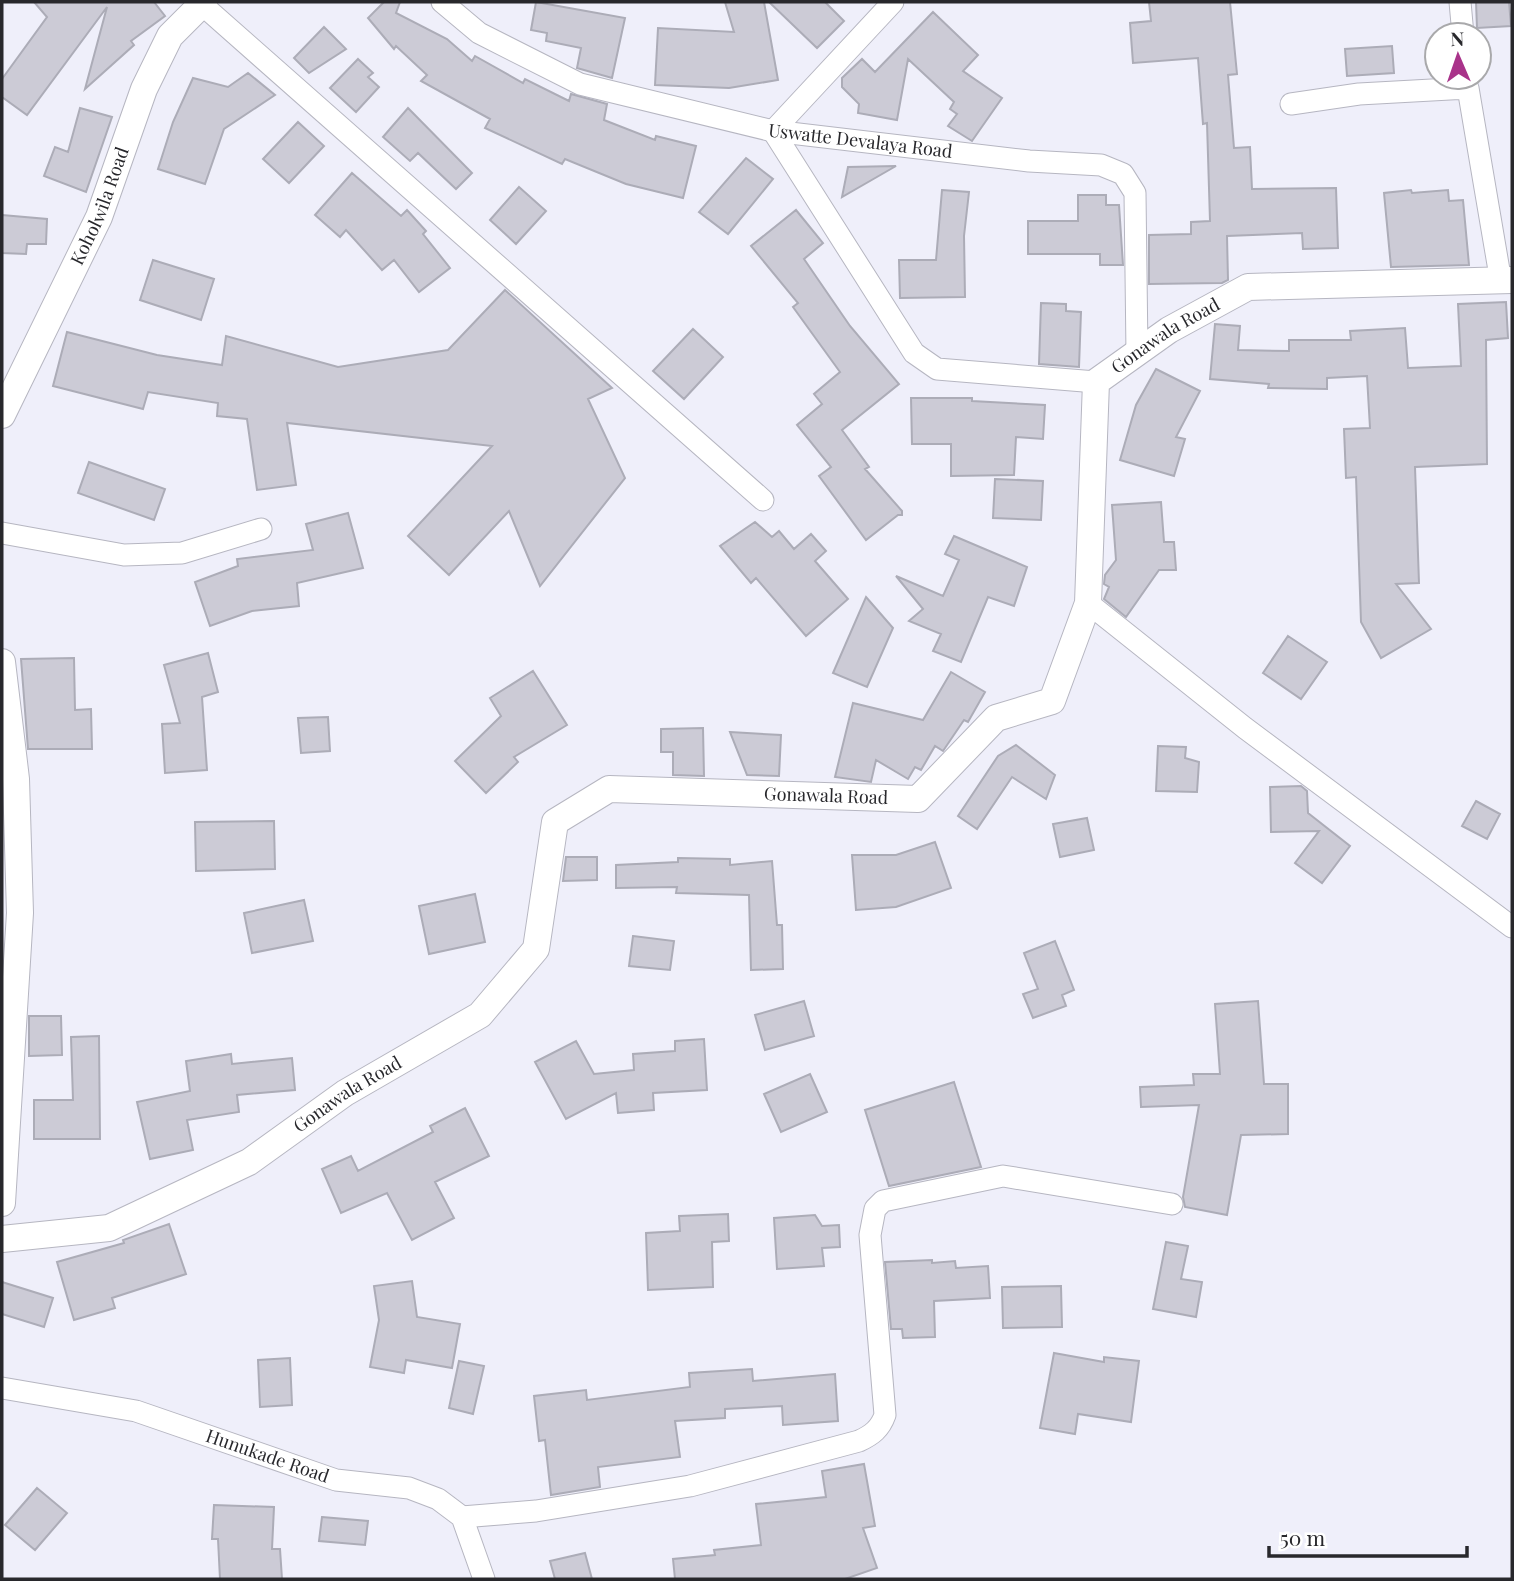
<svg xmlns="http://www.w3.org/2000/svg" width="1514" height="1581" font-family="'Playfair Display',serif">
	<rect width="100%" height="100%" fill="#efeffa"/>
	<path fill="#cccbd6" stroke="#acacb7" stroke-width="2" d="M34 2H154L165 16 131 41 134 45 85 89 107 7 27 115 2 97V79L47 17Z
		M384 2H400L396 13 447 39 472 61 475 56 523 83 525 79 569 101 571 94 607 104 604 120 655 140 656 136 696 146 683 198 626 184 565 159 562 164 485 128 490 119 421 81 427 75 396 46 394 49 368 18Z
		M536 2 625 18 612 78 577 68 581 48 546 41 547 33 531 30Z
		M725 2H764L778 80 729 88 655 85 658 28 734 32Z
		M769 2H825L844 21 817 48Z
		M1149 2H1230L1237 74 1228 75 1234 148 1250 147 1252 189 1336 188 1338 248 1303 249 1302 233 1227 236 1228 280 1222 283 1149 284V235L1191 234V222L1210 221 1207 123 1203 124 1198 58 1133 63 1130 23 1151 21Z
		M1476 2H1509L1511 26 1477 28Z
		M933 12 978 55 963 71 1002 98 972 141 948 126 957 114 950 109 954 102 908 59 897 120 858 113 859 104 842 87V78L862 59 875 72Z
		M324 27 346 49 309 73 294 58Z
		M1392 46 1394 73 1347 76 1345 49Z
		M358 59 373 73 368 77 379 87 356 112 330 88Z
		M248 73 275 95 224 129 205 184 158 169 173 122 193 78 228 87Z
		M80 108 112 117 86 192 44 176 55 147 68 152Z
		M408 108 472 173 456 189 418 153 410 161 383 137Z
		M298 122 324 146 289 183 263 159Z
		M746 158 773 179 728 234 699 212Z
		M896 166 842 197 848 167Z
		M352 173 401 216 407 210 426 231 423 234 450 268 419 292 394 260 382 270 346 230 340 237 315 215Z
		M519 187 546 211 516 244 490 220Z
		M942 190 969 192 964 236 965 297 900 298 899 260H936Z
		M1411 190 1412 193 1448 190 1449 201 1463 200 1469 265 1391 267 1384 193Z
		M1078 195H1106V205H1119L1123 265H1100V254H1028V221H1078Z
		M796 210 823 243 804 259 850 326 899 384 842 430 869 467 865 469 902 511V515H898L866 540 819 476 831 467 797 425 822 404 814 394 840 372 793 307 798 303 751 246Z
		M2 215 47 219 46 244H27L26 254 2 253Z
		M153 260 214 279 201 320 140 300Z
		M505 290 612 388 588 399 625 478 540 586 509 511 449 575 408 536 492 446 287 423 296 485 257 490 247 419 217 416 218 403 148 392 143 409 53 386 67 332 157 355 222 365 226 336 338 367 448 350Z
		M1506 302 1508 338 1486 340 1487 464 1415 467 1419 583 1396 584 1431 629 1381 658 1361 622 1356 477 1346 478 1344 429 1370 428 1367 376 1327 378V389L1268 388 1269 384 1210 379 1215 324 1240 326 1238 350 1289 351V340H1351L1350 331 1405 328 1408 368 1461 366 1458 304Z
		M1041 303 1066 304V311L1081 312 1079 367 1039 364Z
		M693 329 723 357 684 399 653 371Z
		M1156 369 1200 391 1176 437 1185 439 1174 476 1120 460 1136 405Z
		M911 398H972V401L1045 405 1043 439 1016 437 1014 475 951 476V444H912Z
		M89 462 165 489 154 520 78 493Z
		M995 479 1043 481 1041 520 993 518Z
		M1161 502 1164 542H1174L1176 570H1159L1126 617 1104 599 1109 587 1104 584 1105 575 1116 560 1112 505Z
		M348 513 363 568 297 583 299 606 252 611 210 626 195 582 238 566 237 559 313 550 306 524Z
		M755 522 772 537 779 531 794 549 811 534 826 551 815 561 848 599 806 636 756 578 751 583 720 546Z
		M954 536 1027 567 1014 606 988 597 961 662 933 651 941 634 909 621 923 609 896 576 943 596 959 560 945 554Z
		M866 597 893 628 867 687 833 673Z
		M1288 636 1327 662 1301 699 1263 673Z
		M208 653 218 692 202 697 207 770 165 773 162 724 180 723 164 665Z
		M74 658 75 710 91 709 92 749H28L21 659Z
		M533 671 567 725 514 757 518 762 486 793 455 761 501 716 490 698Z
		M951 672 985 692 968 722 964 720 943 751 935 746 921 770 915 767 908 779 876 760 871 782 835 777 853 703 923 720Z
		M328 717 330 751 301 753 298 718Z
		M703 728 704 776 673 775V752H661V729Z
		M730 732 781 735 779 776 747 775Z
		M1016 745 1055 775 1046 799 1012 777 977 829 958 816 998 756Z
		M1158 746 1186 747 1185 758 1199 762 1197 792 1156 791Z
		M1301 786 1307 791 1308 813 1350 846 1322 883 1295 863 1319 831 1271 832 1270 787Z
		M1476 801 1500 814 1487 839 1462 826Z
		M1087 818 1094 850 1060 857 1053 824Z
		M274 821 275 869 196 871 195 822Z
		M935 842 951 888 896 907 856 910 852 855H896Z
		M566 857H597V880L563 881Z
		M678 858 730 859V865L772 861 777 925H782L783 969 751 970 749 895 676 893 677 887 616 888V865L678 862Z
		M475 894 485 942 429 954 419 906Z
		M304 900 313 941 252 953 244 913Z
		M633 936 674 941 670 970 629 966Z
		M1055 941 1074 990 1062 995 1066 1006 1033 1018 1023 994 1038 989 1024 953Z
		M804 1001 814 1036 765 1050 755 1015Z
		M1258 1001 1264 1084H1288V1134L1241 1135 1227 1215 1185 1207 1183 1197 1199 1105 1141 1107 1140 1087 1194 1085 1193 1074H1220L1215 1004Z
		M29 1016H61L62 1055 29 1056Z
		M99 1036 100 1139H34V1100H73L71 1037Z
		M704 1039 707 1090 653 1093 654 1110 618 1113 616 1093 566 1119 535 1062 576 1041 594 1074 634 1070 633 1054 675 1051V1041Z
		M231 1054 232 1064 292 1058 295 1090 237 1095 239 1112 187 1120 193 1150 150 1159 137 1102 190 1091 186 1061Z
		M810 1074 827 1112 781 1132 764 1094Z
		M954 1082 981 1167 889 1186 865 1110Z
		M465 1108 489 1156 435 1182 454 1218 412 1240 387 1193 341 1213 322 1169 351 1156 358 1171 433 1132 430 1126Z
		M728 1214 729 1241 712 1242 713 1287 648 1290 646 1233 680 1231 679 1216Z
		M815 1215 822 1226 839 1225 840 1247 822 1248 824 1266 777 1269 774 1218Z
		M169 1224 186 1274 112 1298 115 1308 74 1320 57 1262 124 1243 123 1240Z
		M1166 1242 1188 1246 1181 1279 1202 1282 1196 1317 1153 1309Z
		M932 1260V1263L955 1261 956 1268 988 1266 990 1298 934 1301 935 1337 903 1338 902 1329H891L885 1262Z
		M412 1281 417 1317 460 1324 452 1368 406 1360 404 1373 370 1367 379 1320 374 1286Z
		M2 1282 53 1298 44 1327 2 1314Z
		M1061 1286 1062 1327 1003 1328 1002 1287Z
		M1054 1353 1104 1362V1357L1139 1361 1131 1422 1078 1414 1075 1434 1040 1428Z
		M290 1358 292 1405 260 1407 258 1360Z
		M459 1361 484 1366 473 1414 449 1408Z
		M752 1369 753 1381 835 1374 838 1421 783 1425 782 1406 725 1409V1418L675 1421 680 1457 598 1467 600 1487 551 1495 545 1440 539 1441 534 1396 586 1390 587 1400 690 1387 689 1373Z
		M864 1464 875 1526 863 1528 877 1568 845 1579H675L673 1559 715 1555 714 1550 761 1545 756 1504 826 1497 822 1471Z
		M37 1488 67 1513 35 1550 5 1525Z
		M214 1505 274 1507 272 1549H280L282 1579H220L218 1539H212Z
		M322 1517 368 1521 365 1545 319 1541Z
		M585 1553 592 1579H555L550 1561Z"/>
	<g fill="none" stroke-linecap="round" stroke-linejoin="round">
		<defs>
			<g id="minor">
				<path d="M199 2 763 500"/>
				<path id="s1" d="M442 2 479 33 580 84 773 131 1029 161 1101 165 1123 174 1135 193 1137 353"/>
				<path d="M893 2 773 131 914 353 937 369 1096 382"/>
				<path d="M1460 2 1463 35"/>
				<path d="M1291 104 1359 94 1468 88 1501 282"/>
				<path d="M2 533 124 555 182 553 261 529"/>
				<path d="M1088 603 1245 728 1512 927"/>
				<path id="s2" d="M2 1388 136 1411 336 1480 409 1488 438 1499 462 1517 484 1579"/>
				<path d="M462 1517 536 1511 690 1486 859 1441C872 1435 880 1429 885 1415L870 1235 875 1209 883 1201 1003 1176 1172 1204"/>
			</g>
			<g id="tertiary">
				<path id="s3" d="M2 415 99 217 144 89 170 36 204 2"/>
				<path d="M2 662 16 779 20 913 2 1203"/>
				<path id="s4" d="M2 1239 109 1228 249 1162 345 1093 480 1015 536 949 555 822 609 789 918 799 996 718 1052 701 1088 603 1096 382 1169 330 1248 287 1512 280"/>
			</g>
		</defs>
		<use href="#minor" stroke="#b6b6c1" stroke-width="23"/>
		<use href="#tertiary" stroke="#b6b6c1" stroke-width="28"/>
		<use href="#minor" stroke="#fff" stroke-width="21"/>
		<use href="#tertiary" stroke="#fff" stroke-width="26"/>
	</g>
	<g text-anchor="middle" stroke-width="5" stroke-linejoin="round" paint-order="stroke">
		<g font-size="18" fill="#28282c" stroke="#fff">
			<text dy="6" stroke="none"><textPath href="#s1" startOffset="448">Uswatte Devalaya Road</textPath></text>
			<text dy="6" stroke="none"><textPath href="#s3" startOffset="231">Koholwila Road</textPath></text>
			<text dy="6" stroke="none"><textPath href="#s4" startOffset="1704">Gonawala Road</textPath></text>
			<text dy="6" stroke="none"><textPath href="#s4" startOffset="1032">Gonawala Road</textPath></text>
			<text dy="6" stroke="none"><textPath href="#s4" startOffset="382">Gonawala Road</textPath></text>
			<text dy="6" stroke="none"><textPath href="#s2" startOffset="275">Hunukade Road</textPath></text>
		</g>
	</g>
	<rect width="1514" height="1581" fill="none" stroke="#28282c" stroke-width="7"/>
	<g transform="translate(1458 56) rotate(358)"><circle r="33" fill="#ffffff" stroke="#a9a9ab" stroke-width="2"/>
	<path d="M0-5L12 26L0 18L-12 26Z" fill="#a9338a"/>
	<text y="-10" font-size="19" font-weight="bold" text-anchor="middle" fill="#28282c">N</text>
	</g>
	<path d="M1269 1546v10h198v-10" fill="none" stroke="#28282c" stroke-width="3.5"/>
	<text x="1280" y="1546" font-size="21" fill="#28282c" stroke="#ffffff" stroke-width="5" paint-order="stroke">50 m</text>
</svg>
